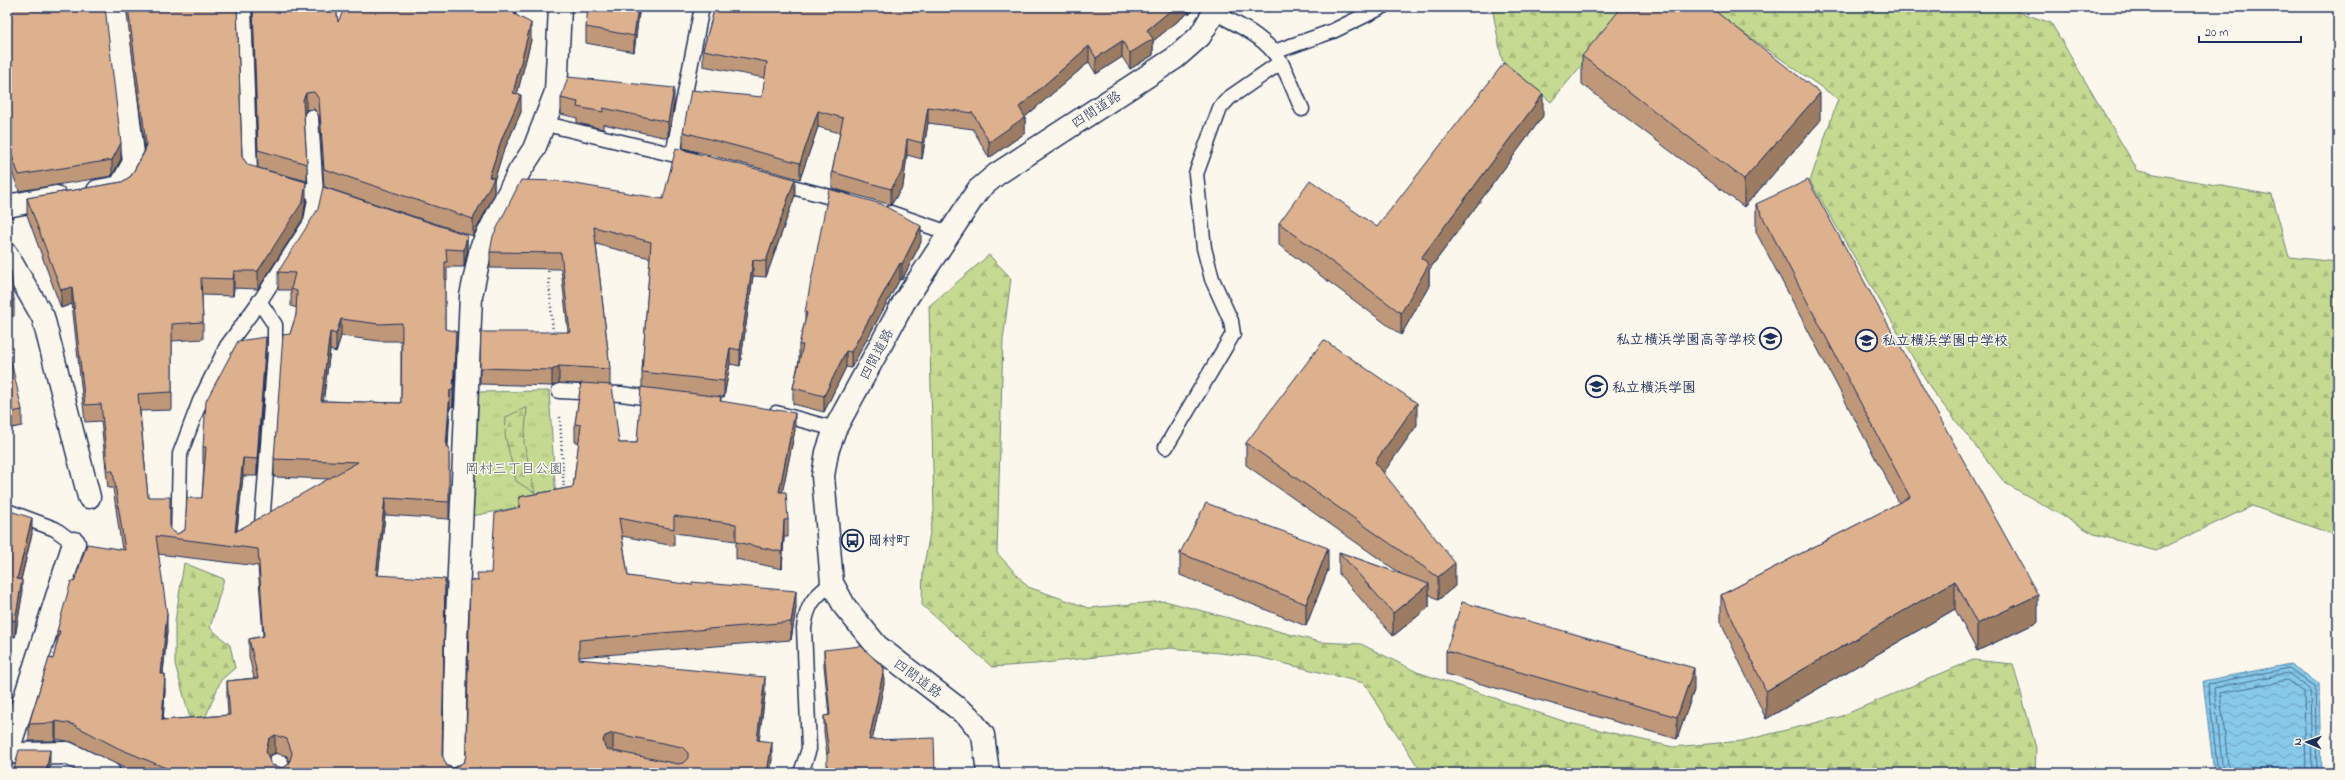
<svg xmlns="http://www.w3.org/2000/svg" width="2345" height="780" font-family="'Indie Flower','Klee One',sans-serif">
	<defs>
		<pattern id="grass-tufts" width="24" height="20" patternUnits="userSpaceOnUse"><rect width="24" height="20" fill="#c5da90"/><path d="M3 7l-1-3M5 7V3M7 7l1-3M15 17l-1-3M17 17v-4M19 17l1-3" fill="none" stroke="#a9bb7f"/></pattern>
		<pattern id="forest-firs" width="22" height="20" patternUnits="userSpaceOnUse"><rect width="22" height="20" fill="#c5da90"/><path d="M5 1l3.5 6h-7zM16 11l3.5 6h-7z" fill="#a9bb7f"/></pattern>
		<pattern id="water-waves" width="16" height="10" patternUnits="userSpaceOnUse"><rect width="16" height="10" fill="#87c9e8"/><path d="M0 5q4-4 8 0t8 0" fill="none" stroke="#6ea4bf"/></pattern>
	</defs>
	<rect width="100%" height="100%" fill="#fbf7ec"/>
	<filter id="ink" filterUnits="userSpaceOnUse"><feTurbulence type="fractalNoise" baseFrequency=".025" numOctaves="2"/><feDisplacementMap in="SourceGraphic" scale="8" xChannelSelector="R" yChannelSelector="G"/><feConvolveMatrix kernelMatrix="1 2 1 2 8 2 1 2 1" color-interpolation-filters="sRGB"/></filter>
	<g filter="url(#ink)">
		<path fill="url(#grass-tufts)" stroke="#708477" d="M549 391 556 500 472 516 478 392Z"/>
		<path fill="url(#forest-firs)" stroke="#708477" d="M1492 7H1630L1551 102 1502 60Z
			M1707 7H2004L2051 23 2138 171 2272 195 2289 257 2338 262V536L2252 506 2156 551 2094 534 2005 483 1933 392 1810 181 1838 99Z
			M989 255 1011 278 1003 340 997 553 1028 587 1089 608 1165 601 1319 642 1361 644 1417 672 1569 723 1673 747 1742 741 1839 717 1973 660 2013 664 2036 748 2035 773H1422L1364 683 1258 657 1171 648 1036 664 992 667 922 605 923 570 934 511 929 306Z
			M527 407 524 443 535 493 516 481 505 435 506 417Z
			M184 563 224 579 210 628 230 645 235 668 221 680 196 740 175 664V622Z"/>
		<path fill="url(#water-waves)" stroke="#5c8bb1" d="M2290 664 2319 683 2321 773H2214L2203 681Z"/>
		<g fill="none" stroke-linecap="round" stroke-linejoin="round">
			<path stroke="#466d95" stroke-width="1" d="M2218 773 2208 684 2289 668 2315 686 2317 773
				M2223 773 2214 688 2288 673 2310 689 2312 773
				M2229 773 2220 693 2287 680 2304 692 2306 773"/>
			<defs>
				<path id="service" d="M244 7 250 174 261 177
					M1214 12C1238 25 1266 37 1280 61 1289 76 1295 94 1302 109
					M1274 52 1333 31 1382 7
					M311 117 316 193 323 195
					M542 123 692 159
					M673 154 702 7
					M777 183 846 201
					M891 213 949 233
					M259 301 275 325V352L262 525
					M559 391 621 394 658 399
					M776 413 835 429
					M1166 447 1233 334 1231 321 1212 279 1204 248 1196 174 1220 108 1229 98 1281 62
					M7 511 55 529 74 543
					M178 543 180 454 200 401 227 346 262 298 311 222 316 193 288 185
					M801 773 809 749 804 628C807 604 814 597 832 583"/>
				<path id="minor" d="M98 191 120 187 134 162 115 7
					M7 206 56 197
					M7 255 43 317 89 497
					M7 754 74 543
					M20 754 67 753 109 773
					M278 765 280 773
					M454 773 456 641 471 296 481 248 519 172 534 149 556 92 560 7
					M988 773 983 735 969 717 877 646 845 607 832 583 823 476 827 452 835 429 904 302 978 190 997 174 1175 58 1200 36 1217 7"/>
			</defs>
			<use href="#service" stroke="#1b2f5e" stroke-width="17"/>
			<use href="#minor" stroke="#1b2f5e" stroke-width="25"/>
			<path stroke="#1b2f5e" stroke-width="2.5" stroke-dasharray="1 3" stroke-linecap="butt" d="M548 267 553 334
				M560 417 564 492
				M608 652 610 665"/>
			<use href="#service" stroke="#fbf7ec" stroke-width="14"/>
			<use href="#minor" stroke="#fbf7ec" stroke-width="22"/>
		</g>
		<path fill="#bf987a" stroke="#1b2f5e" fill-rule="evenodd" d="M7 7 121 159 112 176 19 191 7 158Z
			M126 7H237L242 157 248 165 306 199 303 219 258 289 234 288 233 296 202 295 203 322V339L172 341V410L140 411 148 497 170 529 177 534 185 530 202 498 204 464H203V447L266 355 257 476H243L237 531 330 479 274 477V459L290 334 296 315 297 308 291 306V290H278V272L467 235V252L464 267H447V280L445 279V329L456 348 453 407H450L448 447H449V519L385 515 378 576 445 596 442 756 447 766 454 768 464 762 466 756 477 581 491 573 519 507V497L573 487 579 442H575V424L581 384 559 383 552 386 480 384V368L568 332 561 269 490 268V252L663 199 795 195 766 277 753 276 740 366 730 364 724 397H721V402L795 430 782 492 788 520V537H784L782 569 736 559V541L674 533V546L622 536 628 576 796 608 791 640 579 657V659L765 694 759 740 772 759 770 773H137L118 765 72 742 56 739 55 741H29V724L53 659 57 643V631L74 582 122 550 113 488H108L101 421 85 422 72 304 61 308 27 215V198L122 182 131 176 145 150ZM596 244 650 258 642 372V388L637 443H619L610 385V369ZM341 336 379 341H401V403L323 401 330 350 336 352ZM158 554 258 566 263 636 249 639V656L254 678 227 681V698L228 715 163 720 165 691 163 674 167 632ZM275 753 287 756 289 763V764L283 768 271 765 269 758V756Z
			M252 7H336L338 22 516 7V15L531 40 517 94 521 112 502 155 494 181V195L473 236 324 187 319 116 314 109 306 110 304 115 307 164V181L258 168Z
			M639 7V13L634 52 586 43V27Z
			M715 7H1196L1189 15 1188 13 1153 41V55L1130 69 1122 57 1096 74 1089 62 1025 117V133L989 158 973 129 928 123 922 159 907 155 903 186 891 205 832 188V172L840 133 818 127 800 179 683 148V132L762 97 765 78 703 66V50Z
			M1582 56 1820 121 1744 207 1582 84Z
			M561 98 674 104 668 138 603 124V129L577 123V118L561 114Z
			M1543 116 1429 270V286L1401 335 1279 245V223L1377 227Z
			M1756 204 2038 622 1977 651 1955 609 1766 719 1721 622V595L1899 503 1756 232Z
			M921 242 902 280 900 279 851 368 846 367 824 412 793 404V388L799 360V345L805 321V312Z
			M7 263 14 300V316L7 318Z
			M7 362 22 410V426L7 429Z
			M1417 425 1383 473 1455 586 1438 600 1429 594V607L1393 636 1339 574V552L1401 574 1246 465V443Z
			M7 510 32 534 21 580 22 596 15 637 7 635Z
			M1180 553 1328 570 1306 626 1180 575Z
			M824 650 884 684 872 739 827 755 824 732V716L829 715 824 666Z
			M1446 651 1694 690 1677 739 1446 674Z"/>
		<path fill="#9b7c63" stroke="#1b2f5e" d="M515 7H516V12L514 31V14Z
			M638 7H639V13L634 52V36Z
			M1175 7H1188V13L1153 41V55L1130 69V53L1147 30Z
			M1189 7H1196L1189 15Z
			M531 23V40L513 110V93Z
			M1122 41V57L1096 74V58Z
			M1089 46V62L1025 117V133L989 158V142L1019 107Z
			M674 88V104L668 138V122Z
			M306 93V110L303 117V100Z
			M1820 93V121L1744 207V179Z
			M1543 94V116L1429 270V286L1401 335V313L1421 258Z
			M521 95V112L502 155 494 181V195L473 236V219L489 177 502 138Z
			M928 107V123L922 159V143Z
			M818 111V127L800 179V163Z
			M907 139V155L903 186 891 205V189Z
			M121 143V159L112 176V160Z
			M795 179V195L766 277V261Z
			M306 182V199L303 219 258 289V271Z
			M921 226V242L902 280V264Z
			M467 235V252L464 267V250Z
			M753 260V276L740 366V350Z
			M900 263V279L851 368V352Z
			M234 271V288L233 296V279Z
			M72 287V304L61 308V290Z
			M341 319V336L336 352V334Z
			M456 331V348L453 407V390Z
			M330 332V350L321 419V401Z
			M266 337V355L257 476V459Z
			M730 348V364L724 397V381Z
			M846 351V367L824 412V396Z
			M559 366V383L552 386V370Z
			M450 390V407L446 464V447Z
			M1417 403V425L1375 485V462Z
			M795 413V430L779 509V492Z
			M243 458V476L235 546V532Z
			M385 498V515L376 593V575Z
			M32 518V534L17 595V579Z
			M784 520V537L782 569V552Z
			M1328 548V570L1306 626V604Z
			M1455 563V586L1438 600V577Z
			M445 579V596L442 773V755Z
			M22 580V596L15 637V621Z
			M1955 581V609L1766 719V691Z
			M1429 584V607L1393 636V613Z
			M796 591V608L791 640V622Z
			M2038 595V622L1977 651V624Z
			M167 614V632L161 692V674Z
			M884 668V684L869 756V740Z
			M1694 668V690L1677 739V717Z
			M165 674V691L162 738V720Z
			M765 677V694L757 757V740Z
			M56 721V739L55 741V723Z
			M613 733V751L605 753 603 740 605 736Z
			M275 735V753L269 756 266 768V751L269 739Z
			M772 742V759L770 773H767Z
			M50 750V766L49 773H46Z"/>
		<path fill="#deb18e" stroke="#1b2f5e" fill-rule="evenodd" d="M7 7H105L121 143 112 160 19 175 7 142Z
			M128 7H237L242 157 248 165 306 182 303 201 258 271H234L233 279 201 278 203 322 172 324V392L138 394 148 497H170V529L177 534 185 530 187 498H202L206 447H203L206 401 238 341 266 337 257 459 243 458 235 532 358 462 274 459 283 335 290 334 296 315 297 291 291 289 295 273 278 272 318 209 323 187 467 235 464 250 446 249 447 262H445V329L456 331 453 390H450L446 447H449V502L385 498 376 575 445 579 442 755 447 766 454 768 464 762 466 756 470 580 478 581 477 573H491L495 513 520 507 519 497 573 487 581 425 575 424 581 383 612 385 619 443H637L641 387 721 397 720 401 795 413 779 492H786L788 520H784L782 552 736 542V524L674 516V529L619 518 628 576 692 585V582L796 591 791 622 579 640V659L765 677 757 740 772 742 767 773H178L118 748 72 724 56 721 55 723 29 724 49 658 53 659 60 631H57L71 581 74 582 87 544 125 550 113 471H108L101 404 85 405 72 287 61 290 27 198 122 182 131 176 145 151 146 143ZM341 319 379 324 402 323 401 403 321 401 330 332 336 334ZM156 536 258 549 264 636 249 639 258 678 227 681 230 715 162 720 165 674H161L167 614ZM613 733 682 747 688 753V758L683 763 678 764 609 750 605 748 603 740 605 736ZM275 735 287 739 292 753 289 764 283 768 271 765 266 751 269 739Z
			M253 7H336L338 22 345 7H515L514 14 531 23 513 93 521 95 502 138 489 177 494 178 473 219 324 169 319 99 314 92 306 93 303 100 307 164 258 150Z
			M588 7H638L634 36 586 27Z
			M715 7H1175L1147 30 1153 39 1130 53 1122 41 1096 58 1089 46 1019 107 1025 117 989 142 973 113 928 107 922 143 907 139 903 170 891 189 832 172 843 118 818 111 800 163 683 132 691 90 762 97 767 62 703 50Z
			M1622 7H1710L1820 93 1744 179 1582 56Z
			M1504 63 1543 94 1421 258 1429 264 1401 313 1279 223 1310 180 1377 227Z
			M568 77 674 88 668 122 603 108V112L577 107 578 102 561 98Z
			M676 148 795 179 766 261 753 260 740 350 730 348 724 381 642 372 651 242 594 227 610 369 559 366 552 370 480 368 481 332H570L561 253 490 252 493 236 521 180 558 181 663 199Z
			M1808 180 2038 595 1977 624 1955 581 1766 691 1721 595 1910 497 1756 204Z
			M829 189 881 204 921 226 902 264 900 263 851 352 846 351 824 396 793 388 803 345H799L807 313 805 312Z
			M7 263 11 271 14 300 7 302Z
			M1324 340 1417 403 1375 462 1455 563 1438 577 1246 443Z
			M11 361 22 410 7 413V362Z
			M1206 503 1328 548 1306 604 1180 553Z
			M7 510 32 518 17 579 22 580 15 621 7 619Z
			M1339 552 1429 584 1393 613Z
			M1462 602 1694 668 1677 717 1446 651Z
			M861 646 884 668 869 740 934 738 935 773H827V753H829L824 716 830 715 824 650Z
			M19 750H50L46 773H13Z
			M8 770 12 773H7Z"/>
	</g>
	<defs>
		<symbol id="school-ring" viewBox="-11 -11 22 22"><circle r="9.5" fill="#fbf7ec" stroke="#1b2f5e" stroke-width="1.5"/><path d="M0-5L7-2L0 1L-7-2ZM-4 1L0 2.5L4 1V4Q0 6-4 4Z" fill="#1b2f5e"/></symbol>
		<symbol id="bus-ring" viewBox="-11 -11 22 22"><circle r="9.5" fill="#fbf7ec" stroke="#1b2f5e" stroke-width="1.5"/><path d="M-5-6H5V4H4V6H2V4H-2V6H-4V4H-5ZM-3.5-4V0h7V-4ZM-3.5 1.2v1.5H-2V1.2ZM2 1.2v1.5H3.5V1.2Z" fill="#1b2f5e"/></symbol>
	</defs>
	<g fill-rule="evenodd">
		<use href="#school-ring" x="1758" y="326" width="25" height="25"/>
		<use href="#school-ring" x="1854" y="328" width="25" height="25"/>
		<use href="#school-ring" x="1584" y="374" width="25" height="25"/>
		<use href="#bus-ring" x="840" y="528" width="25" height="25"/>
	</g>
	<g text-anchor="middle" stroke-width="3" stroke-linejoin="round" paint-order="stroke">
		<g font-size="14" fill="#1b2f5e" stroke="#fbf7ec">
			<text transform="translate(1096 109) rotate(-33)" y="5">四間道路</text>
			<text transform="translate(876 354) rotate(-62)" y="5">四間道路</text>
			<text transform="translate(918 678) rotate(36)" y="5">四間道路</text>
		</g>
		<g font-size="14" font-weight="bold" fill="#1b2f5e" stroke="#fbf7ec" text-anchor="start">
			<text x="1756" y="344" text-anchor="end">私立横浜学園高等学校</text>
			<text x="1882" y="345">私立横浜学園中学校</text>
			<text x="1612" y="392">私立横浜学園</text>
			<text x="868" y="545">岡村町</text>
		</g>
		<g font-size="14" fill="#465a6a" stroke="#fbf7ec">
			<text x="514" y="473">岡村三丁目公園</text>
		</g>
	</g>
	<rect width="2345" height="780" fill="none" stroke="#fbf7ec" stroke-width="24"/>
	<rect x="12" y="12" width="2321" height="756" fill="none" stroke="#1b2f5e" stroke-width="1.5" filter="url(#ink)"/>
	<g transform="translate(2307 742) rotate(272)" stroke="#fbf7ec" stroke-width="3" paint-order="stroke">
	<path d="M0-3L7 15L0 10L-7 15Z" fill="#1b2f5e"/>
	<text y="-6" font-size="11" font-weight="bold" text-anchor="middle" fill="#1b2f5e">N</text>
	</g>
	<path d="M2199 36v6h102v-6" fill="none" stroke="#1b2f5e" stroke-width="2"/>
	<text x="2205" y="36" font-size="12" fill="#1b2f5e" stroke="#fbf7ec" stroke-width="3" paint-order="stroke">20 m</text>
</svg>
